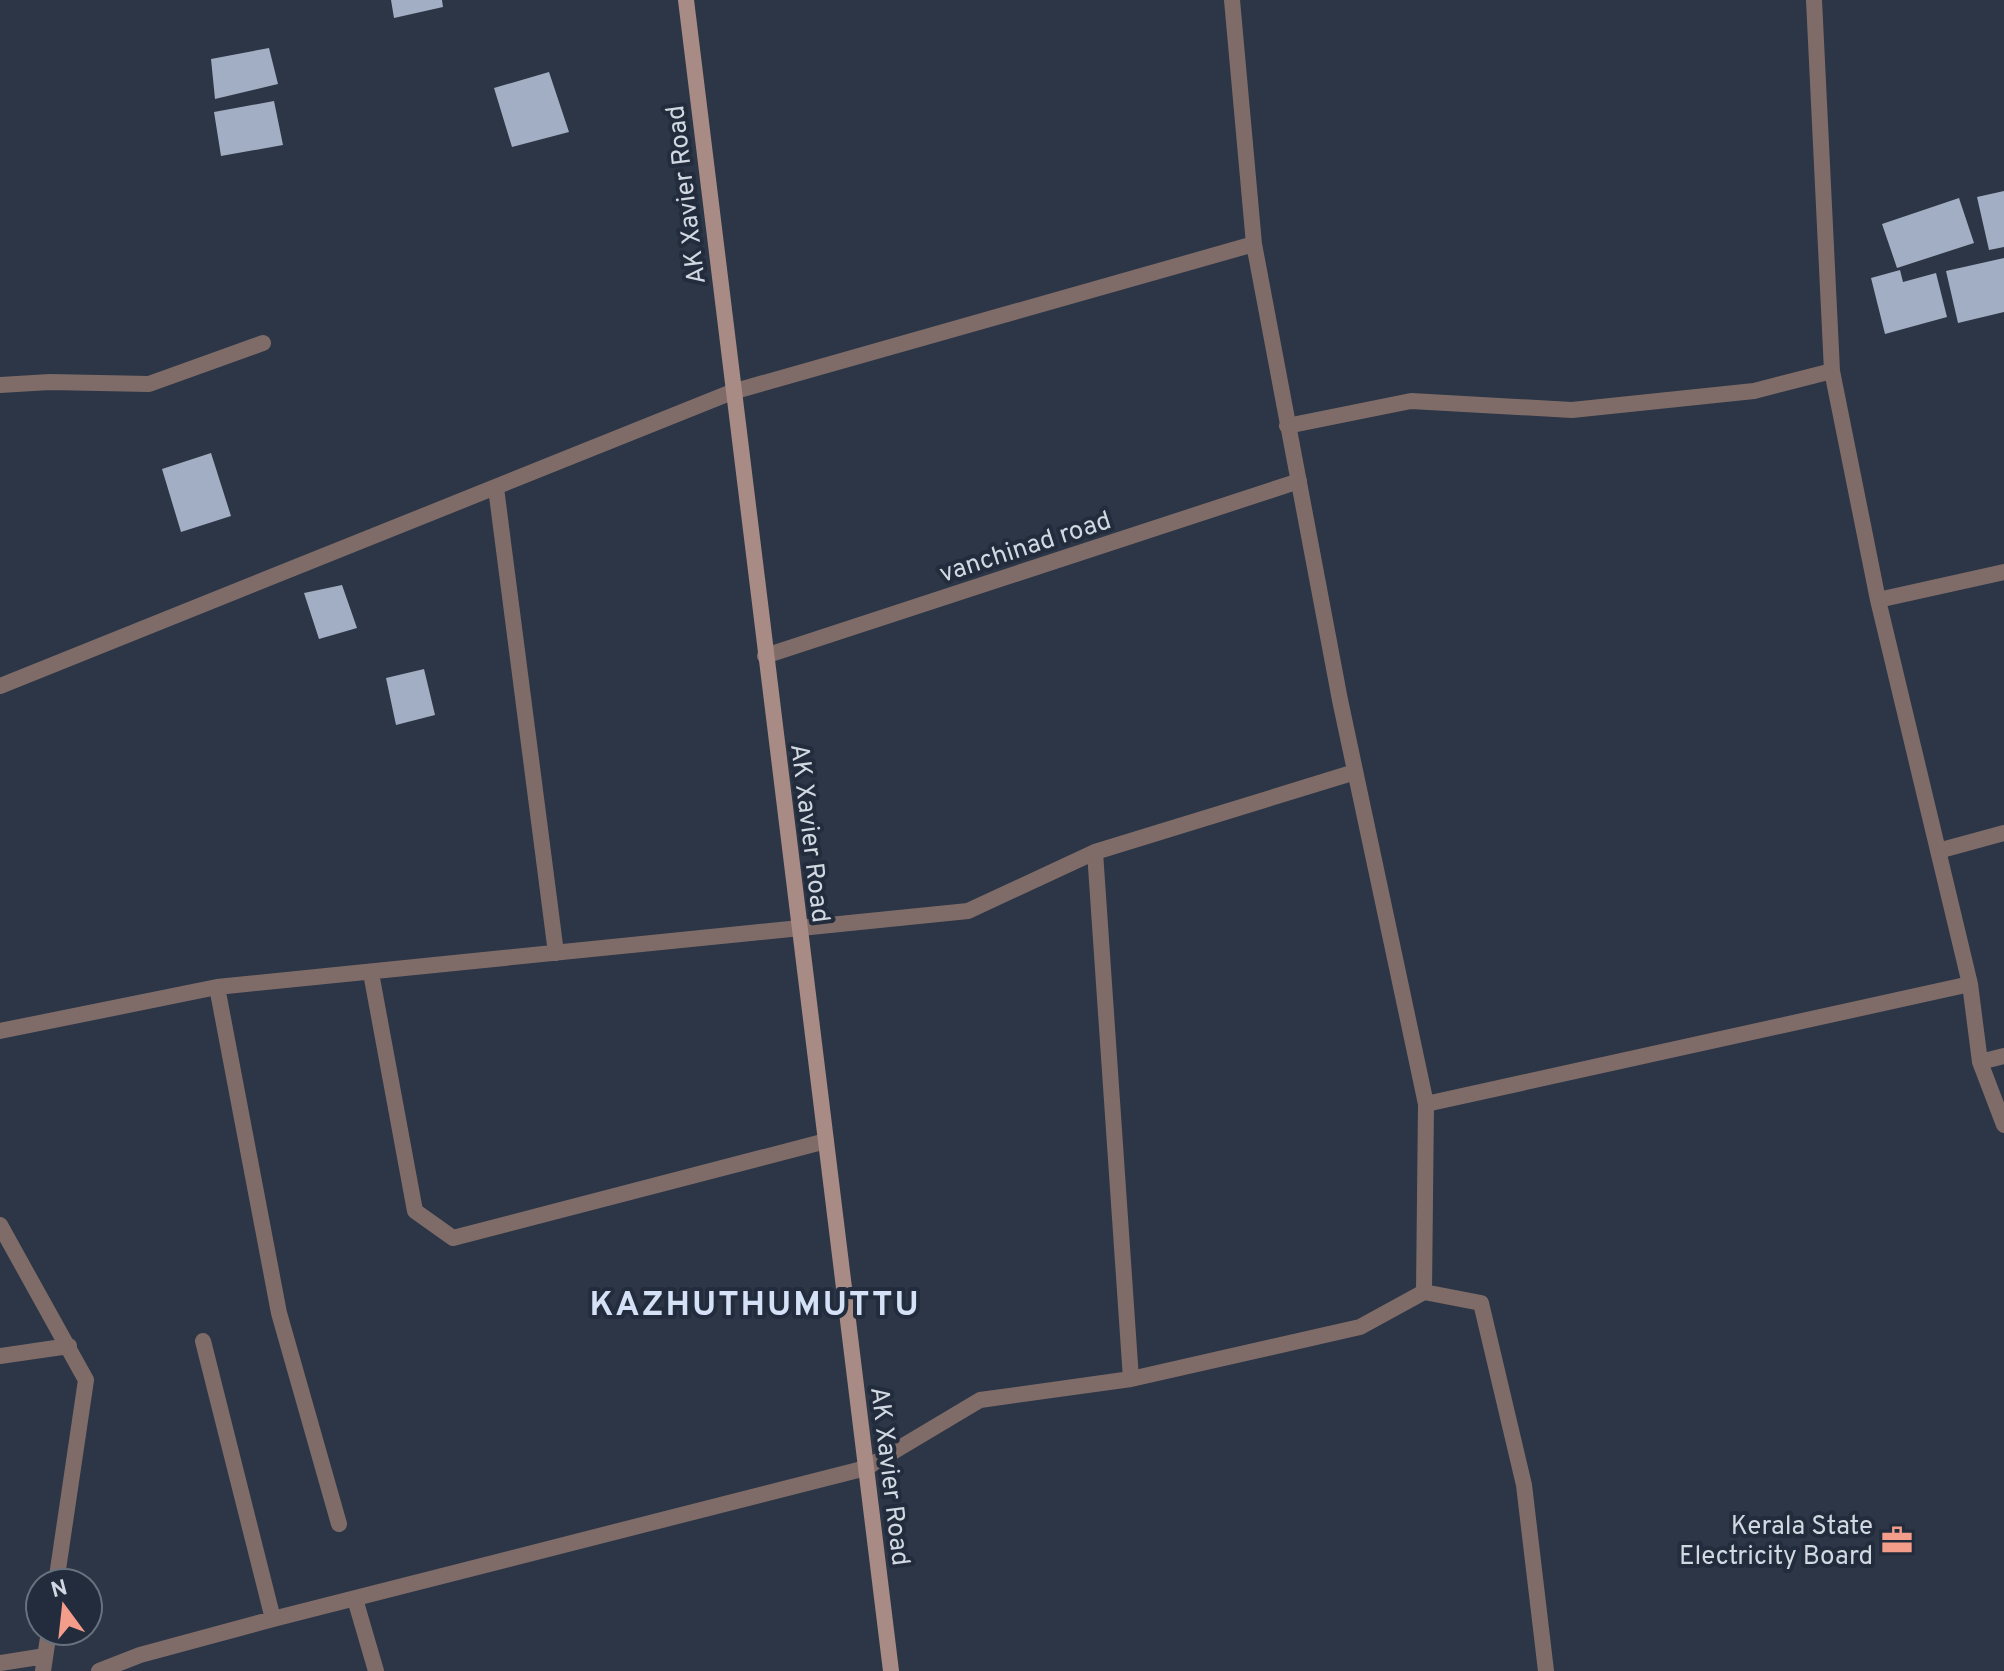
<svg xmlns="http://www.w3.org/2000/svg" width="2004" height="1671" font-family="Overpass,sans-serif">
	<rect width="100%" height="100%" fill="#2c3646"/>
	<path fill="#a2aec3" d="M391 0H442L443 7 394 18Z
		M269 48 278 84 215 99 211 59Z
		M549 72 569 132 512 147 494 88Z
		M274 101 283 145 221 156 214 112Z
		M2004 191V247L1989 250 1977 197Z
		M1959 198 1974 243 1897 268 1882 224Z
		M2004 258V312L1958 323 1946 271Z
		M1900 270 1903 282 1936 273 1947 317 1885 334 1871 278Z
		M211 453 231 516 181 532 162 469Z
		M342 585 357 628 319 639 304 593Z
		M424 669 435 715 396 725 386 678Z"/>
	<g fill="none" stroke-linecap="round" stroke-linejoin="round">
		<path stroke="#7f6c68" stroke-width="16" d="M1814 0 1832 371 1878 600 1970 984 1980 1062 2004 1125
			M0 385 50 382 149 384 263 343
			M1287 426 1411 401 1572 410 1754 391 1832 371
			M496 488 556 953
			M1878 600 2004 572
			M765 656 1299 481
			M0 686 732 392 1254 244
			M1938 851 2004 833
			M1095 852 1131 1379
			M371 973 415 1211 453 1238 826 1141
			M217 987 279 1313 339 1524
			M0 1031 217 987 968 911 1095 852 1355 772
			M1980 1062 2004 1056
			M1426 1104 1970 984
			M0 1225 86 1380 56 1583
			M1424 1292 1481 1303 1524 1485 1546 1671
			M203 1341 273 1619
			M0 1356 69 1346
			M355 1599 376 1671
			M0 1663 45 1656
			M43 1671 49 1631
			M99 1671 140 1655 273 1619 866 1468 980 1400 1131 1379 1360 1327 1424 1292 1426 1104 1340 700 1254 244 1232 0"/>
		<path stroke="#a88b84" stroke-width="16" d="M686 0 891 1671"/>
	</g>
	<defs>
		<symbol id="office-bare" viewBox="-9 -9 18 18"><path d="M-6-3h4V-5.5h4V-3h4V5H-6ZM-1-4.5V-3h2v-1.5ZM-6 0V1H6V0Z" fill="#f49d8b" stroke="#222c3c" stroke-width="2.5" paint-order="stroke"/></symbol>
	</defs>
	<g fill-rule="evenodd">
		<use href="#office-bare" x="1875" y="1518" width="44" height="44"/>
	</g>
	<g text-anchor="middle" stroke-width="8" stroke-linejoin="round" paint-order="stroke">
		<g font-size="26" fill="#d1d8e2" stroke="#222c3c">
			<text transform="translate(685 195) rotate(-97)" y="9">AK Xavier Road</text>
			<text transform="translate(1025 546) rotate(-18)" y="9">vanchinad road</text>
			<text transform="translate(811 833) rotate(83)" y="9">AK Xavier Road</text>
			<text transform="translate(891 1476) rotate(83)" y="9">AK Xavier Road</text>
		</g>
		<g font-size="26" fill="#d1d8e2" stroke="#222c3c" text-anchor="end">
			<text x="1873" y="1534">Kerala State<tspan x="1873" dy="30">Electricity Board</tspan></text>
		</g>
		<g font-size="34" font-weight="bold" letter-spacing="2" fill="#d5e1f7" stroke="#222c3c">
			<text x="755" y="1315">KAZHUTHUMUTTU</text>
		</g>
	</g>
	<g transform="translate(64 1607) rotate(345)"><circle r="38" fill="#222c3c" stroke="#68717e" stroke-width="2"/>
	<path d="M0-6L14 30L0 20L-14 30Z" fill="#f49d8b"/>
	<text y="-12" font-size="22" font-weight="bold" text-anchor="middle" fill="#d1d8e2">N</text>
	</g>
</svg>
